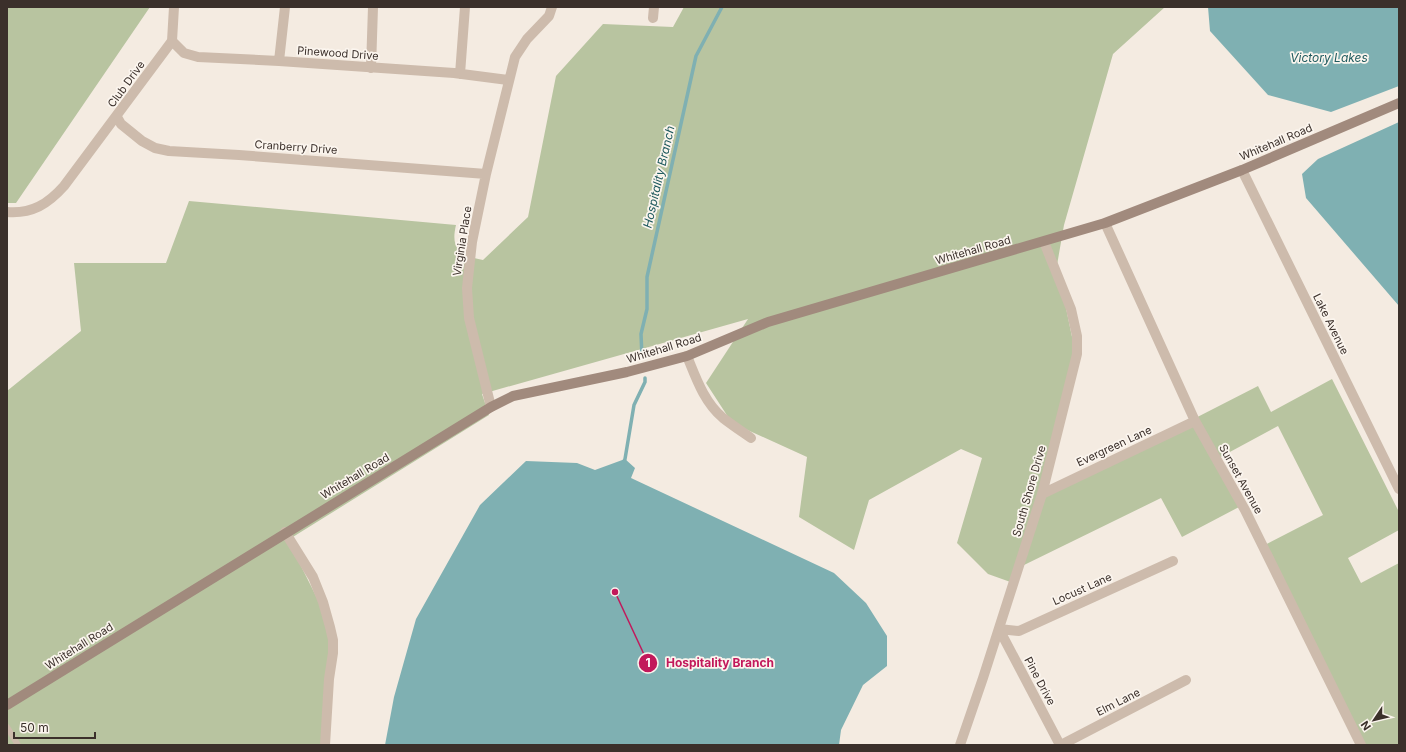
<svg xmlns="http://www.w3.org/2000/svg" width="1406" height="752" font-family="Inter,sans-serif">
	<rect width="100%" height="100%" fill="#f4ebe1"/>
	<path fill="#b8c4a0" d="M7 7H150L16 203H7Z
		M684 7H1165L1113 54 1064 225 1057 265 1076 356 1043 496 1258 386 1271 412 1332 379 1399 512V530L1348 558 1361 583 1399 563V745H1357L1259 548 1323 515 1278 426 1215 460 1239 507 1182 537 1161 498 1022 566 1016 584 988 574 957 543 982 458 961 449 869 500 854 550 799 517 807 457 732 423 706 383 748 319 482 394 489 415 288 540 337 638 326 745H7V391L81 331 74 263H166L189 201 456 225C450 250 461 256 483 260L528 217 556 76 603 24 673 27Z"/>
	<path fill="#7fb0b2" d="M1208 7H1399V86L1331 112 1268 95 1210 31Z
		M1399 122V306L1306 198 1302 174 1318 159Z
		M625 459 635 468 631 478 834 573 866 603 887 636V666L863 685 841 730 839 745H385L394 697 416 619 480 505 526 461 577 463 595 470Z"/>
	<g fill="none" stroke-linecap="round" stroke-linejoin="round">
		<path stroke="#7fb0b2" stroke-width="3.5" d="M642 358 641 334 647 309V277L696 56 722 7
			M623 464 625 459 634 405 645 382V378"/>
		<path stroke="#cdbbac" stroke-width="6" d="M7 727 18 745"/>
		<path stroke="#cdbbac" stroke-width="10" d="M653 18 654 7
			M172 41 184 53 198 57 279 61 454 73 508 80
			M172 41 174 7
			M279 61 285 7
			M371 68 373 7
			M460 74 465 7
			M117 117 121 124 142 141 155 148 169 151 239 155 486 174
			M1242 170 1399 489
			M7 212C32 214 48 204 64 186L172 41
			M1105 223 1195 421 1245 510 1361 745
			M687 356C696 378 704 402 723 418 732 425 741 431 751 438
			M491 407 469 318 467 288 472 242 486 174 515 57 527 39 549 16 552 7
			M1042 494 1195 421
			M285 532 313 577 323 602 330 627 333 640V653L329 679 325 745
			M999 629 1019 631 1173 561
			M999 629 1060 745
			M960 745 983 678 1042 494 1077 354V336L1071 309 1044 242
			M1061 745 1186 680"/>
		<path stroke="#a18a7d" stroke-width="10" d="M7 705 491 407 513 396 627 372 687 356 768 322 1105 223 1242 170 1399 103"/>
	</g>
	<g text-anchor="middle" stroke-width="3.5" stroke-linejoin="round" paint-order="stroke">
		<g font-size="11" fill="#3b302b" stroke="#fbf5ee">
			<text transform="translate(338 53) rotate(4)" y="4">Pinewood Drive</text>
			<text transform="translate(126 84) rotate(-54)" y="4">Club Drive</text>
			<text transform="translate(1276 142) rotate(-23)" y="4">Whitehall Road</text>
			<text transform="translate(296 147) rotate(4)" y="4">Cranberry Drive</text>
			<text transform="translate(462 241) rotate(-81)" y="4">Virginia Place</text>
			<text transform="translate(973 250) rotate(-16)" y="4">Whitehall Road</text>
			<text transform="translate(1331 324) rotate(64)" y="4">Lake Avenue</text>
			<text transform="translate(664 348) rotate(-17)" y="4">Whitehall Road</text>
			<text transform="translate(1114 446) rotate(-25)" y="4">Evergreen Lane</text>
			<text transform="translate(355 476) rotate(-31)" y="4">Whitehall Road</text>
			<text transform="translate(1241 479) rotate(61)" y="4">Sunset Avenue</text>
			<text transform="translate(1029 491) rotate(-74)" y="4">South Shore Drive</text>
			<text transform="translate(1082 589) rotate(-24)" y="4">Locust Lane</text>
			<text transform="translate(79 646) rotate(-32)" y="4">Whitehall Road</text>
			<text transform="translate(1040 681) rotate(62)" y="4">Pine Drive</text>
			<text transform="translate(1118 702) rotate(-27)" y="4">Elm Lane</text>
		</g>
		<g font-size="12" font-style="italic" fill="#1f5a5e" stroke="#fbf5ee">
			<text x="1329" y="62">Victory Lakes</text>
			<text transform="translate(659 177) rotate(-77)" y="4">Hospitality Branch</text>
		</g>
	</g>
	<path fill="none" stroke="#c2185b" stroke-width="1.5" d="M615 592L648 663"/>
	<g fill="#c2185b" stroke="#fbf5ee" stroke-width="1.5">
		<circle cx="615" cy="592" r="4"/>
		<circle cx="648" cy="663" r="10"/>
	</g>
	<g font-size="12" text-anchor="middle" font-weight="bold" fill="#fff">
		<text x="648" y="667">1</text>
	</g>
	<g font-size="12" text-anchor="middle" font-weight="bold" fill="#c2185b" stroke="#fbf5ee" stroke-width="3.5" stroke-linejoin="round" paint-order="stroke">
		<text x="720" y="667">Hospitality Branch</text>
	</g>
	<rect width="1406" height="752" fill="none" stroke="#3b302b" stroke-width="16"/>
	<g transform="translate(1374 720) rotate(235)" stroke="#fbf5ee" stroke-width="3" paint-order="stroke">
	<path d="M0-3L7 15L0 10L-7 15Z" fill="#3b302b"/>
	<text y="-6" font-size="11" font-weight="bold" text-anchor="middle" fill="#3b302b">N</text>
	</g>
	<path d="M14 732v6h81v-6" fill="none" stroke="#3b302b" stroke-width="2"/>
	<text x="20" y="732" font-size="12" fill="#3b302b" stroke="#fbf5ee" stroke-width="3" paint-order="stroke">50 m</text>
</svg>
